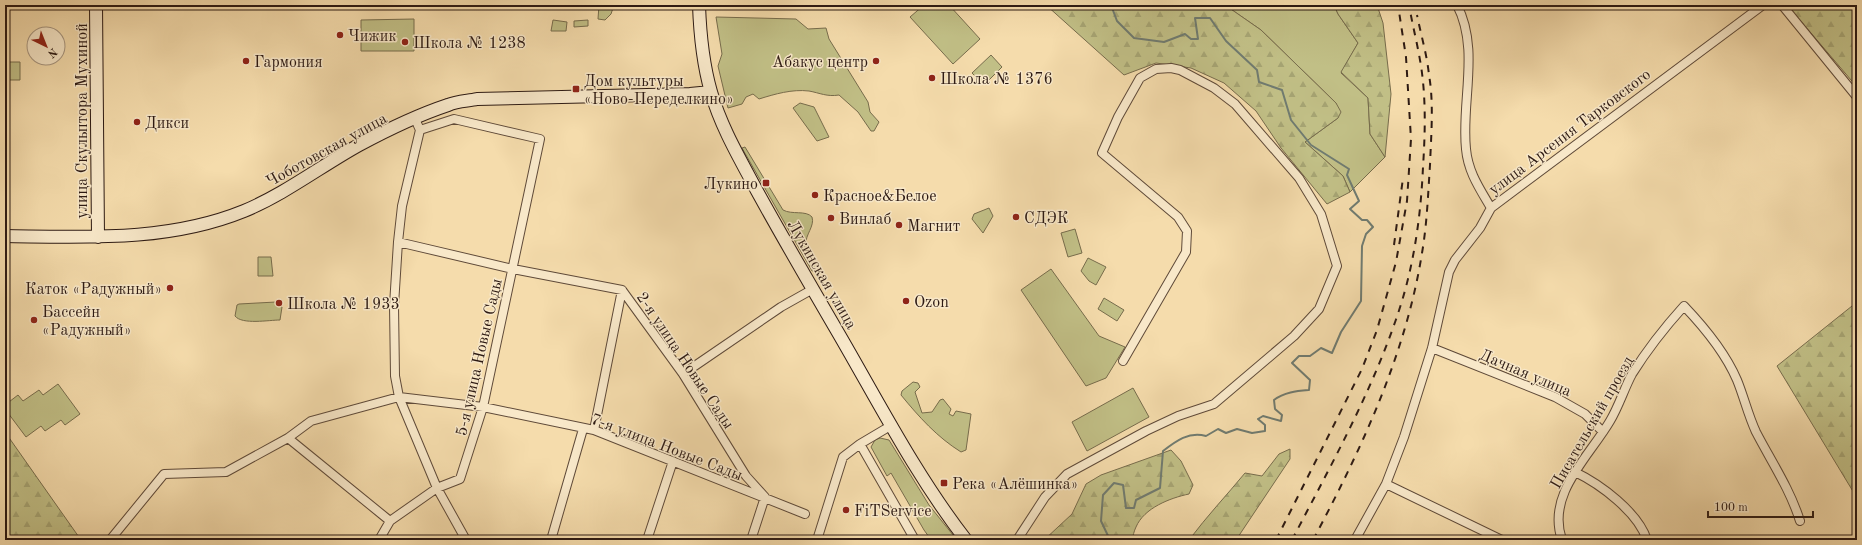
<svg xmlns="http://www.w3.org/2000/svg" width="1862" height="545" font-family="'Old Standard TT',serif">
	<defs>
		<pattern id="forest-firs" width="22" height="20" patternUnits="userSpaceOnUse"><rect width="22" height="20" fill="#c1bf86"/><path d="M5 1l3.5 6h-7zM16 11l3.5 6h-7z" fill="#a6a473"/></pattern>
	</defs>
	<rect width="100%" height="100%" fill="#f5dcac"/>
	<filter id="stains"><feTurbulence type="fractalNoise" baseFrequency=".005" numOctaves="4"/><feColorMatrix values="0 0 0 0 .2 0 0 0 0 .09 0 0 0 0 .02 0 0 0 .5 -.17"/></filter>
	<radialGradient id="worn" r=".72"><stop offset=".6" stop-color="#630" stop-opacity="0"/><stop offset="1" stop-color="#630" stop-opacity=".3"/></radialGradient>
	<path fill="#c1bf86" stroke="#776c4c" d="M599 5H614L611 14 605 20 598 19Z
		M729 5H819V8L729 6Z
		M825 5H858L852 7 825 8Z
		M924 5H949L980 39 953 64 910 17Z
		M1225 5H1334L1338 14 1358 43 1341 73 1368 98 1370 134 1385 157 1350 192 1343 176 1305 142 1338 118 1336 103 1261 30Z
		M716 17 796 19 808 29 826 28 829 39 868 102 870 112 879 122 874 131H871L858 112 839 95C827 97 820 93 809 91 792 89 775 94 759 99L753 94 746 97 742 104 728 108 718 66 722 54Z
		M414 19V51H361V20Z
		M553 20 567 22 566 31H551Z
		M588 20V26L574 27V21Z
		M991 55 1002 67 984 85 972 73Z
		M5 62H20V80H5Z
		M5 98H9V128H5Z
		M800 103 814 107 829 137 817 141 793 108Z
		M745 147 783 210C792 215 806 210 812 217 815 226 805 235 806 244 807 254 814 262 819 270L812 271 742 148Z
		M989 208 993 216 983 233 972 219 974 214Z
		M1075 229 1082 253 1068 257 1061 233Z
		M258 257H271L273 276H258Z
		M1088 258 1106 267 1096 285 1089 281 1081 271Z
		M1051 269 1099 336 1125 347 1106 378 1086 386 1021 290Z
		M1104 298 1124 310 1117 321 1098 309Z
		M276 302 282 307 280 320C269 320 242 325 235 316L237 305 239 304Z
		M913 382 918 383 920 387 915 392 922 413 932 412 940 400 943 399 951 409 949 414 953 416 956 411 971 414 966 450 961 452C937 437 919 417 901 395L902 391Z
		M58 384 80 414 65 425 61 420 45 431 41 426 26 437 5 409V405L18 395 23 401 39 390 43 395Z
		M1133 388 1149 417 1087 451 1072 422Z
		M880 438 889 440 929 505 957 540H925L929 537 924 530 891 473 887 476 871 447 875 440Z"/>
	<path fill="url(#forest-firs)" stroke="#776c4c" d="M1046 5H1225L1261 30 1336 103 1341 112 1338 118 1305 142 1343 176 1350 192 1327 204 1281 148 1256 111 1224 83 1191 68 1156 63 1124 75Z
		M1334 5H1377L1383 23 1391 94 1385 157 1370 134 1368 98 1341 72 1358 43 1338 14Z
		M1787 5H1857V87Z
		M1857 302V498L1777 366Z
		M5 432 81 540H5Z
		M1290 449V459L1236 540H1189C1207 516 1226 496 1245 473L1262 476 1279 454Z
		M1171 450 1181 461 1193 485 1189 494C1170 498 1144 508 1136 527 1134 531 1133 536 1132 540H1044L1072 514 1086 484 1101 475Z"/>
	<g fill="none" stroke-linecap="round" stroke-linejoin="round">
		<path stroke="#707b70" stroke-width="2" d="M1110 540 1101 521 1103 495 1114 483 1123 485 1126 508H1134L1136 500 1160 488 1163 451C1176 441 1189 431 1206 436L1218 429 1226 433 1237 429 1252 433 1265 431V425L1258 419 1263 416 1281 421 1282 415 1275 409 1274 400C1284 392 1297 391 1309 390L1310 380 1292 363 1299 356H1310L1321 348 1332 353 1341 332 1361 301 1362 246 1366 234 1373 227 1367 220H1362L1350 209 1359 201 1347 175 1349 169 1311 145 1291 120 1282 90 1259 82 1257 70 1226 41 1210 18H1195L1198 39H1191L1185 34 1164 42 1134 38 1117 21 1111 5"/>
		<defs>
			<path id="street" d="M1457 5C1480 49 1461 102 1466 149 1468 172 1480 189 1491 208
				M1782 5 1857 97
				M415 119 420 130 402 206 398 242 394 305 395 376 399 397 437 488 466 540
				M398 242 513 269 622 290 683 374 746 476 765 497 751 540
				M1432 348 1555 397 1585 414 1603 432
				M683 374 781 307 813 289
				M594 430 622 290
				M288 438 390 521
				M860 444 915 540
				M1575 472C1600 484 1638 512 1647 540
				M1386 484 1502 540
				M110 540 164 474 226 472 288 438 311 421 399 397 483 407 594 430 805 514
				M379 540 390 521 437 488 460 479 483 407 540 139 454 119 420 130
				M551 540 583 429
				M647 540 673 461
				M817 540 843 457 860 444 892 425
				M1017 540 1045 497 1067 474 1146 431 1178 416 1214 404 1294 336 1319 309 1337 266 1321 214 1299 178 1235 104 1214 88 1180 70 1171 68 1156 69 1140 78 1118 117 1102 153 1178 217 1187 231 1186 252 1123 361
				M1355 540 1386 484 1404 437 1432 348 1449 272 1455 260 1480 228 1491 208 1763 5
				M1562 540C1546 494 1589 457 1610 421 1619 406 1624 389 1632 374 1647 350 1665 327 1684 306 1705 328 1725 352 1737 380 1744 397 1748 415 1756 432 1771 461 1790 489 1800 521"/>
			<path id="secondary" d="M96 5 98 237
				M699 5C700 34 703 64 711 92 721 127 740 159 757 191 784 240 812 288 840 336 880 405 917 477 966 540
				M5 236C85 237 168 242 244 211 285 194 321 166 359 145 385 131 421 114 448 105 457 101 468 101 477 99L690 94 711 92"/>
		</defs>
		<use href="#street" stroke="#5f4a39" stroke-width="10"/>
		<use href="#secondary" stroke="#2d1a13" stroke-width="14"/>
		<use href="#street" stroke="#f8e8c9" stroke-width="8"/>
		<use href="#secondary" stroke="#f8e8c9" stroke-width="12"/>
		<path stroke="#2d1a13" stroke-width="2" stroke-dasharray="7 7" stroke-linecap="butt" d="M1394 245 1403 178
			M1276 540 1362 369 1377 330 1396 262 1407 201 1411 139 1406 57 1398 5
			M1292 540C1332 463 1376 385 1402 301 1415 258 1421 212 1423 167 1425 136 1426 104 1422 73 1419 50 1413 28 1409 5
			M1313 540C1361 450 1406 354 1422 253 1427 224 1428 195 1430 165 1431 137 1434 103 1429 75 1427 55 1421 35 1417 15"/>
	</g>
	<g fill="#8f2418" stroke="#f8e8c9" stroke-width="1.5">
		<circle cx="340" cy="35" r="4"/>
		<circle cx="405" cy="42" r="4"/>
		<circle cx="246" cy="61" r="4"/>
		<circle cx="876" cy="61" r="4"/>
		<circle cx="932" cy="78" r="4"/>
		<rect x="572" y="85" width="8" height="8" rx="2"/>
		<circle cx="137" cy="122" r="4"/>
		<rect x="762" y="179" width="8" height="8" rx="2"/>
		<circle cx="815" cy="195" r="4"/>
		<circle cx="1016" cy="217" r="4"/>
		<circle cx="831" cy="218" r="4"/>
		<circle cx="899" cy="225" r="4"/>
		<circle cx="170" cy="288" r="4"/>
		<circle cx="906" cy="301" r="4"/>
		<circle cx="279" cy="303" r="4"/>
		<circle cx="34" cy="320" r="4"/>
		<rect x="940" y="479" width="8" height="8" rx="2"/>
		<circle cx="846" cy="510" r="4"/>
	</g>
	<g text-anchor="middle" stroke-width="3" stroke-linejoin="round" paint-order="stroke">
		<g font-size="16" fill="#2d1a13" stroke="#f8e8c9" text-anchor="start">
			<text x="348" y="41">Чижик</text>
			<text x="413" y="48">Школа № 1238</text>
			<text x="254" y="67">Гармония</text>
			<text x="868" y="67" text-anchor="end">Абакус центр</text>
			<text x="940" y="84">Школа № 1376</text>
			<text x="584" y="86">Дом культуры<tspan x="584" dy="18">«Ново-Переделкино»</tspan></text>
			<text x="145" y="128">Дикси</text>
			<text x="758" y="189" text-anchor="end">Лукино</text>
			<text x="823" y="201">Красное&amp;Белое</text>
			<text x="1024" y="223">СДЭК</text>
			<text x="839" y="224">Винлаб</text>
			<text x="907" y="231">Магнит</text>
			<text x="162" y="294" text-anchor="end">Каток «Радужный»</text>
			<text x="914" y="307">Ozon</text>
			<text x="287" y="309">Школа № 1933</text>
			<text x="42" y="317">Бассейн<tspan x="42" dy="18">«Радужный»</tspan></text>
			<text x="952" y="489">Река «Алёшинка»</text>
			<text x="854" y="516">FiTService</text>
		</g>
		<g font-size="16" fill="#2d1a13" stroke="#f8e8c9">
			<text transform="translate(81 121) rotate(-90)" y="6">улица Скульптора Мухиной</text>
			<text transform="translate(1569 131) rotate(-37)" y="6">улица Арсения Тарковского</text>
			<text transform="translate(326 149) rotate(-29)" y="6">Чоботовская улица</text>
			<text transform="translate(823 274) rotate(60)" y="6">Лукинская улица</text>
			<text transform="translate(478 357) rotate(-77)" y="6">5-я улица Новые Сады</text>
			<text transform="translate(686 360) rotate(56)" y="6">2-я улица Новые Сады</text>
			<text transform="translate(1526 372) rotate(23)" y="6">Дачная улица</text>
			<text transform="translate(1591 422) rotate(-60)" y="6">Писательский проезд</text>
			<text transform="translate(667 446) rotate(21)" y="6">7-я улица Новые Сады</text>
		</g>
	</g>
	<rect width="1862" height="545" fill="none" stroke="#f5dcac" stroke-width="20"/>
	<rect x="6" y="6" width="1850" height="533" fill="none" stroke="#2d1a13" stroke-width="2"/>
	<rect x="10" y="10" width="1842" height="525" fill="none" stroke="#2d1a13"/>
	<g transform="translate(46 46) rotate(137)"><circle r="19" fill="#f8e8c9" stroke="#a79680"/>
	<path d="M0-3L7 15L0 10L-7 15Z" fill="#8f2418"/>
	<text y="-6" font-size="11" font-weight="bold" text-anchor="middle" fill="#2d1a13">N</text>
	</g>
	<path d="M1708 511v6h105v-6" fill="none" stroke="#2d1a13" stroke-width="2"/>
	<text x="1714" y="511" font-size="12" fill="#2d1a13" stroke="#f8e8c9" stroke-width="3" paint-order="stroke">100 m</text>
	<rect width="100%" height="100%" filter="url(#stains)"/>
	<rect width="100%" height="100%" fill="url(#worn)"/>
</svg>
